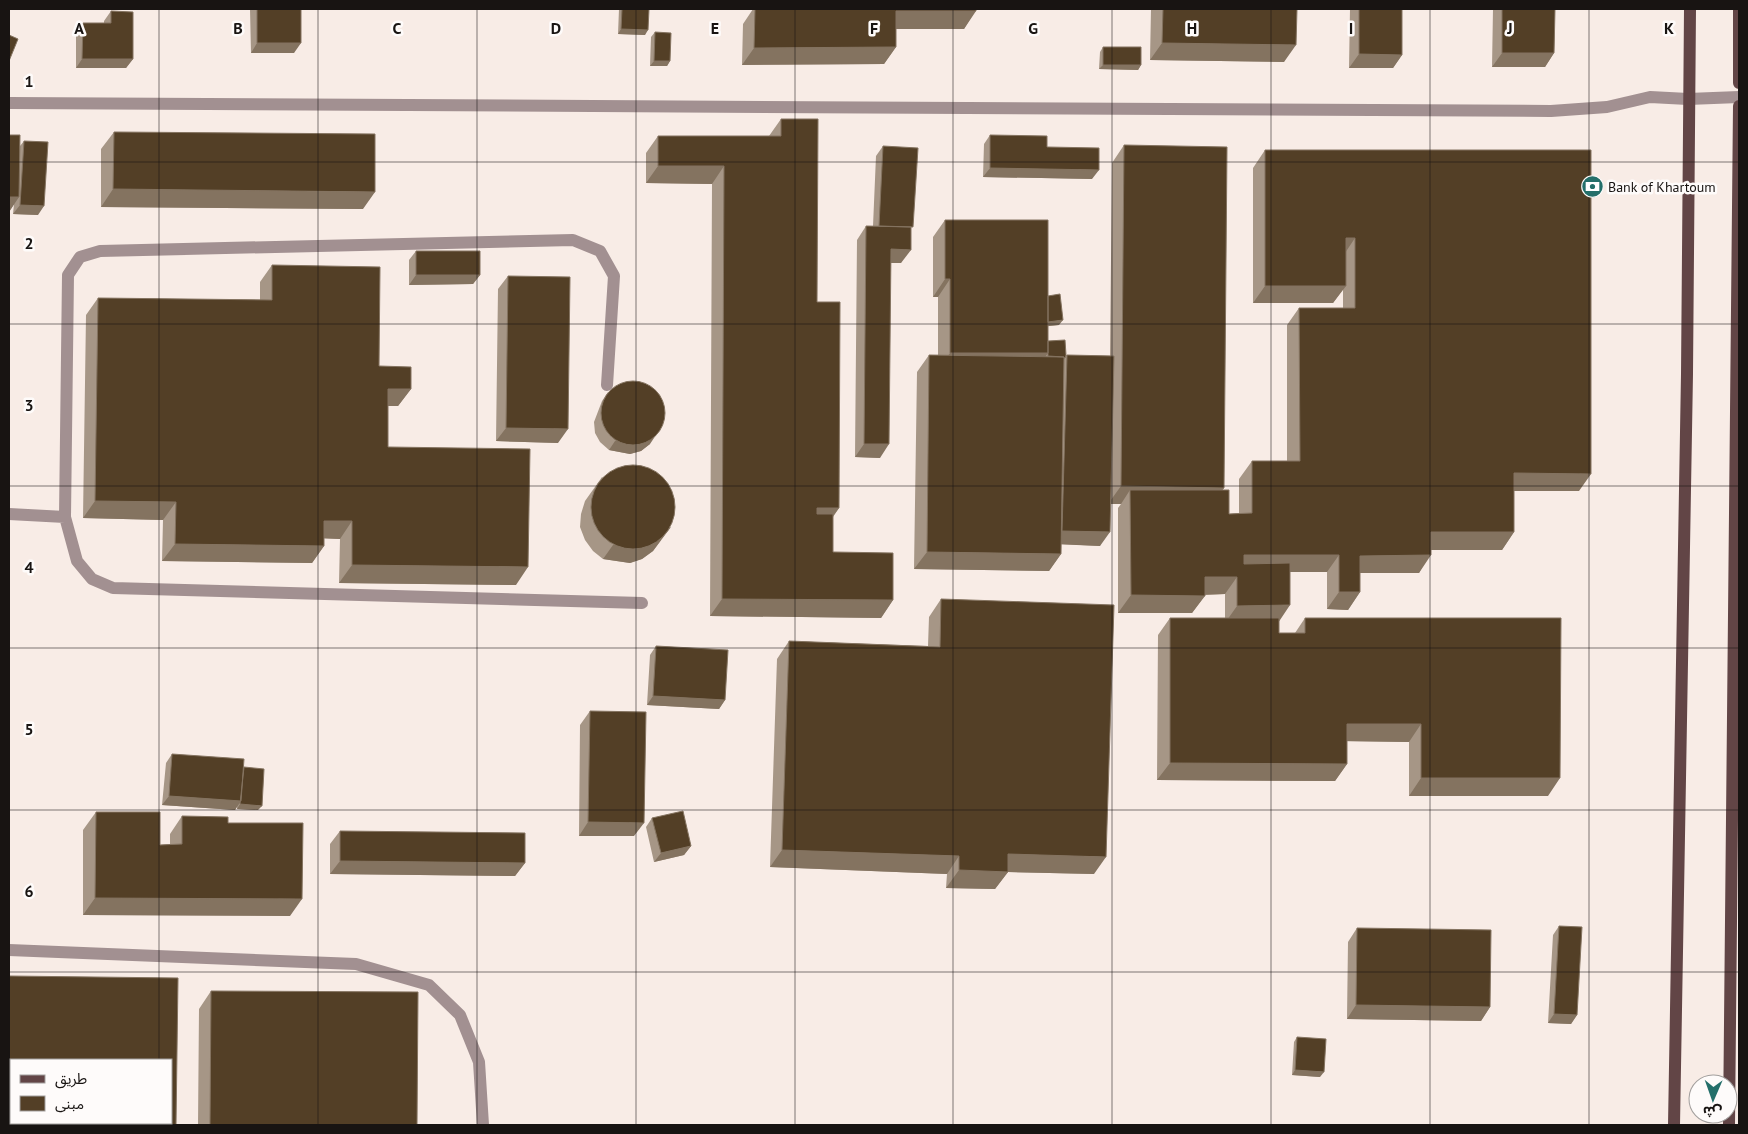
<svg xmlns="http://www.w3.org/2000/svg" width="1748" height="1134" font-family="'PT Sans','Noto Sans Arabic',sans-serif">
	<rect width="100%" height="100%" fill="#f8ece6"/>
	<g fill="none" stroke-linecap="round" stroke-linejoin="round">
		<path stroke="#a29091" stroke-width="12" d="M9 103 1551 111 1607 107 1650 97 1688 99 1739 97
			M607 385 614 276 600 251 573 240 100 251 80 257 68 275 65 517 77 561 92 579 113 588 642 603
			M9 514 65 517
			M9 950 356 964 429 985 460 1015 479 1062 483 1125"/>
		<path stroke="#624546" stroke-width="12" d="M1739 9V83
			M1674 1125 1687 374 1690 9
			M1729 1125 1739 106"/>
	</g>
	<path fill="#a69686" d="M250 9H301L294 53H251Z
		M619 9H649L645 35 618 34Z
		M753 9H976L964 29H896V47L884 64 742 65 743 24Z
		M1151 9H1297L1284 62 1150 60Z
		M1350 9H1402V55L1393 68H1349Z
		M1493 9H1555L1554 53 1545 67H1492Z
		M111 11 133 59 126 68H76V32L83 23H104V21Z
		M655 32 670 61 667 66H650L651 37Z
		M1103 47 1141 65 1138 70 1099 69 1100 52Z
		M781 119 817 302 839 508 833 517V552L893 600 881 618 710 616 712 184 646 183V153L658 136H769Z
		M114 132 363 209 101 207V149Z
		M990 135 1047 147 1092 179 983 177 984 144Z
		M24 141 38 215 13 214 14 204 9 212 20 146Z
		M1124 145 1224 488 1222 490 1229 514 1239 513V479L1252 461H1287V325L1299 308H1343V289L1333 303H1253V168L1265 150H1591L1579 491H1514V532L1502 550H1431L1419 573H1360V592L1348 610 1327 609V572H1290L1279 621V633H1295L1305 618 1548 796H1409V742L1347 741V764L1335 781 1157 780 1158 635 1170 618H1225V594L1205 595 1192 613H1118V508L1121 504H1110L1100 546 1061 544V554L1049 571 914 569 917 372 929 355H938V297H933V237L945 220 1048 296 1059 325 1048 326V341L1066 355 1110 356 1112 163Z
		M883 146 911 230 901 263H891L880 458 855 457 857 240 866 226H873L876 156Z
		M416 251 480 275 473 284 409 285V260Z
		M272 265 379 366 411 389 398 406H388V447L516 585 339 583 340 539 324 538V546L312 563 162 561 163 520 83 518 86 315 98 298 260 300V282Z
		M508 276 558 443 496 441 498 289Z
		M608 392 650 444 641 451 630 454 609 450 600 442 595 433 594 422 602 401Z
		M602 477 661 540 653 551 642 559 630 563 603 559 593 551 585 540 580 527 581 514 585 501Z
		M941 599 1094 874 1008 872 995 889 946 888 947 874 770 867 777 659 789 641 928 646 929 617Z
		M656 646 725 700 719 709 647 705 650 655Z
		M590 711 634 836H579L580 725Z
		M172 754 244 767 258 810 237 809V806L235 810 162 805 166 763Z
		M96 812 160 845 170 844V834L182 816 228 823 290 916 83 915V830Z
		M652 818 691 846 684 855 654 862 646 827Z
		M340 831 525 863 515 876 330 874V844Z
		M1559 926 1577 1015 1571 1024 1548 1023 1553 935Z
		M1357 928 1490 1007 1481 1021 1347 1019 1348 942Z
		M211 991 417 1125H198L199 1009Z
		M1297 1037 1320 1077 1292 1075 1294 1042Z"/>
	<path fill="#847360" d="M896 11H976L964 29H884Z
		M621 29 648 30 645 35 618 34Z
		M257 43H301L294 53H251Z
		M1162 43 1296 45 1284 62 1150 60Z
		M896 47 884 64 742 65 754 48Z
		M1502 53H1554L1545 67H1492Z
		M1359 54 1402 55 1393 68H1349Z
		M82 59H133L126 68H76Z
		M654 61H670L667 66H650Z
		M1103 65H1141L1138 70 1099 69Z
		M658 166H724L712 184 646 183Z
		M990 168 1099 170 1092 179 983 177Z
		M113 189 375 192 363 209 101 207Z
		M9 197H19L9 212Z
		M20 205 44 206 38 215 13 214Z
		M1346 238H1355L1343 256Z
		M891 249 911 250 901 263H882Z
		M416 275H480L473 284 409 285Z
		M945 279H950L938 297H933Z
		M1265 286H1346L1333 303H1253Z
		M1063 320 1059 325 1040 327 1043 322Z
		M950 353H1048L1036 370H938Z
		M388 389H411L398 406H376Z
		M506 428 568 429 558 443 496 441Z
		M656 435 650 444 641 451 630 454 609 450 615 441Z
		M864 444H889L880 458 855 457Z
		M1514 473 1591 474 1579 491H1502Z
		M1121 486 1224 488 1212 505 1130 490 1121 504H1108Z
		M95 501 176 502 163 520 83 518Z
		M817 508H839L826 526H804Z
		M324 521H352L340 539 312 538Z
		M671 527 653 551 642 559 630 563 603 559 613 545Z
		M1062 531 1110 532 1100 546 1053 544Z
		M1431 532H1514L1502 550H1418Z
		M175 544 324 546 312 563 162 561Z
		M927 552 1061 554 1049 571 914 569Z
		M1244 555H1339L1327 572H1232Z
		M1431 555 1419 573H1348L1360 556Z
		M352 565 528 567 516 585 339 583Z
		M1205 577H1237L1225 594 1193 595Z
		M1339 592H1360L1348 610 1327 609Z
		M1131 595 1205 596 1192 613H1118Z
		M722 599 893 600 881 618 710 616Z
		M1290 605 1278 623H1225L1237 606Z
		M653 696 725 700 719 709 647 705Z
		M1347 724H1421L1409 742 1335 741Z
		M1170 763 1347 764 1335 781 1157 780Z
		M1421 778H1560L1548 796H1409Z
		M169 796 241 801 235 810 162 805Z
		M240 804 262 806 258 810 237 809Z
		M588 822 644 823 634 836H579Z
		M691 846 684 855 654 862 661 853Z
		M782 850 959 856 947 874 770 867Z
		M1008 854 1106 857 1094 874 1008 872 995 889 946 888 959 870Z
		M340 861 525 863 515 876 330 874Z
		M95 898 302 899 290 916 83 915Z
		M1356 1005 1490 1007 1481 1021 1347 1019Z
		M1554 1014 1577 1015 1571 1024 1548 1023Z
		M1295 1070 1324 1072 1320 1077 1292 1075Z"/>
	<path fill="#533f26" stroke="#847360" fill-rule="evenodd" d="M257 9H301V43H257Z
		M622 9H649L648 30 621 29Z
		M755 9H976V11H896V47L754 48Z
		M1163 9H1297L1296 45 1162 43Z
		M1359 9H1402V55L1359 54Z
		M1502 9H1555L1554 53H1502Z
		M111 11 133 12V59H82L83 23H111Z
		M655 32 671 33 670 61H654Z
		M9 35 18 39 9 61Z
		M1103 47H1141V65H1103Z
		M781 119H818L817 302H840L839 508H817V514H833V552L893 553V600L722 599 724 166H658V136H781Z
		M114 132 375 134V192L113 189Z
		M9 135H20L19 197H9Z
		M990 135 1047 136V147L1099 148V170L990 168Z
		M24 141 48 142 44 206 20 205Z
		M1124 145 1227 147 1224 488 1121 486Z
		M883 146 918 148 913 227 879 226Z
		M1265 150H1591V474L1514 473V532H1431V555L1360 556V592H1339V555H1244V564L1290 563V605L1237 606V577H1205V596L1131 595 1130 490H1229V514L1252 513V461H1300L1299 308H1355V238H1346V286H1265Z
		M945 220H1048V353H950V279H945Z
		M866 226 911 227V250L891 249 889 444H864Z
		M416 251H480V275H416Z
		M272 265 380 267 379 366 411 367V389H388V447L530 449 528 567 352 565V521H324V546L175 544 176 502 95 501 98 298 272 300Z
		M508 276 570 277 568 429 506 428Z
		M1060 294 1063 320 1048 322V296Z
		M1065 340 1066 355 1065 358H1064V357L1048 356V341Z
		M929 355 1064 357 1061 554 927 552Z
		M1067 355 1114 356 1110 532 1062 531Z
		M601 413a32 32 0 1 1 64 0a32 32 0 1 1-64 0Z
		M591 507a42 42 0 1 1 84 0a42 42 0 1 1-84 0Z
		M941 599 1114 605 1106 857 1008 854V872L959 870V856L782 850 789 641 940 647Z
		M1170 618H1279V633H1305V618H1561L1560 778H1421V724H1347V764L1170 763Z
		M656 646 728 650 725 700 653 696Z
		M590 711 646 712 644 823 588 822Z
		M172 754 244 759 241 801 169 796Z
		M244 767 264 769 262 806 240 804Z
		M683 811 691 846 661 853 652 818Z
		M96 812H160V845L182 844V816L228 817V823H303L302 899 95 898Z
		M340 831 525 833V863L340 861Z
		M1559 926 1582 927 1577 1015 1554 1014Z
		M1357 928 1491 930 1490 1007 1356 1005Z
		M9 976 178 978 176 1125H9ZM11 1060H171V1123H11Z
		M211 991 418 992 417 1125H210Z
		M1297 1037 1326 1039 1324 1072 1295 1070Z"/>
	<path fill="none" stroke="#181412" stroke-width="1" stroke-opacity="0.55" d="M159 9V1060M318 9V1125M477 9V1125M636 9V1125M795 9V1125M953 9V1125M1112 9V1125M1271 9V1125M1430 9V1125M1589 9V1125M9 162H1739M9 324H1739M9 486H1739M9 648H1739M9 810H1739M9 972H1739M159 1123V1125"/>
	<defs>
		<symbol id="bank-disc" viewBox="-11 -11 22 22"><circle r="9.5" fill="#246f6a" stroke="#fefbfa"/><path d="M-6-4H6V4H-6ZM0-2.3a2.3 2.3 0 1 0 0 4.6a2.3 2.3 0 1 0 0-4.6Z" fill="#fff"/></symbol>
	</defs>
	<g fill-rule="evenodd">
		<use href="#bank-disc" x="1580" y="174" width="25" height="25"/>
	</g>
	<g text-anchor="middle" stroke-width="5" stroke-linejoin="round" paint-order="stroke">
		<g font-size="14" fill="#181412" stroke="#fefbfa" text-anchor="start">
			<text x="1608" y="192">Bank of Khartoum</text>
		</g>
	</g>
	<g font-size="16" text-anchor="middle" font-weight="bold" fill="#181412" stroke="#fefbfa" stroke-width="5" stroke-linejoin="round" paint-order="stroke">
		<text x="79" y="34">A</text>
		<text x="238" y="34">B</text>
		<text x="397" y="34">C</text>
		<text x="556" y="34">D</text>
		<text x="715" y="34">E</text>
		<text x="874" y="34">F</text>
		<text x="1033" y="34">G</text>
		<text x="1192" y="34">H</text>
		<text x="1351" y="34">I</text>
		<text x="1510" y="34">J</text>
		<text x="1669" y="34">K</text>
		<text x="29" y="87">1</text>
		<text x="29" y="249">2</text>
		<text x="29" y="411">3</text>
		<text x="29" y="573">4</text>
		<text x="29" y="735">5</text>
		<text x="29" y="897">6</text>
	</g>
	<rect width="1748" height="1134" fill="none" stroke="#181412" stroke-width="20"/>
	<rect x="10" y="1059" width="162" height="65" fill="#fefbfa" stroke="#a29f9d"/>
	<rect x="20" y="1075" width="25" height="8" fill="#624546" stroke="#a29f9d"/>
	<text x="55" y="1084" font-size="15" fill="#181412">طريق</text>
	<rect x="20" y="1096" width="25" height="15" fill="#533f26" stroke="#a29f9d"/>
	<text x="55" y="1109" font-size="15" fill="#181412">مبنى</text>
	<g transform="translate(1713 1099) rotate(182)"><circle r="24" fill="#fefbfa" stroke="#a29f9d"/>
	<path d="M0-4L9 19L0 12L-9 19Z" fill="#246f6a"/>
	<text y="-8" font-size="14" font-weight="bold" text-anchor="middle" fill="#181412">ش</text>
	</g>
</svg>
